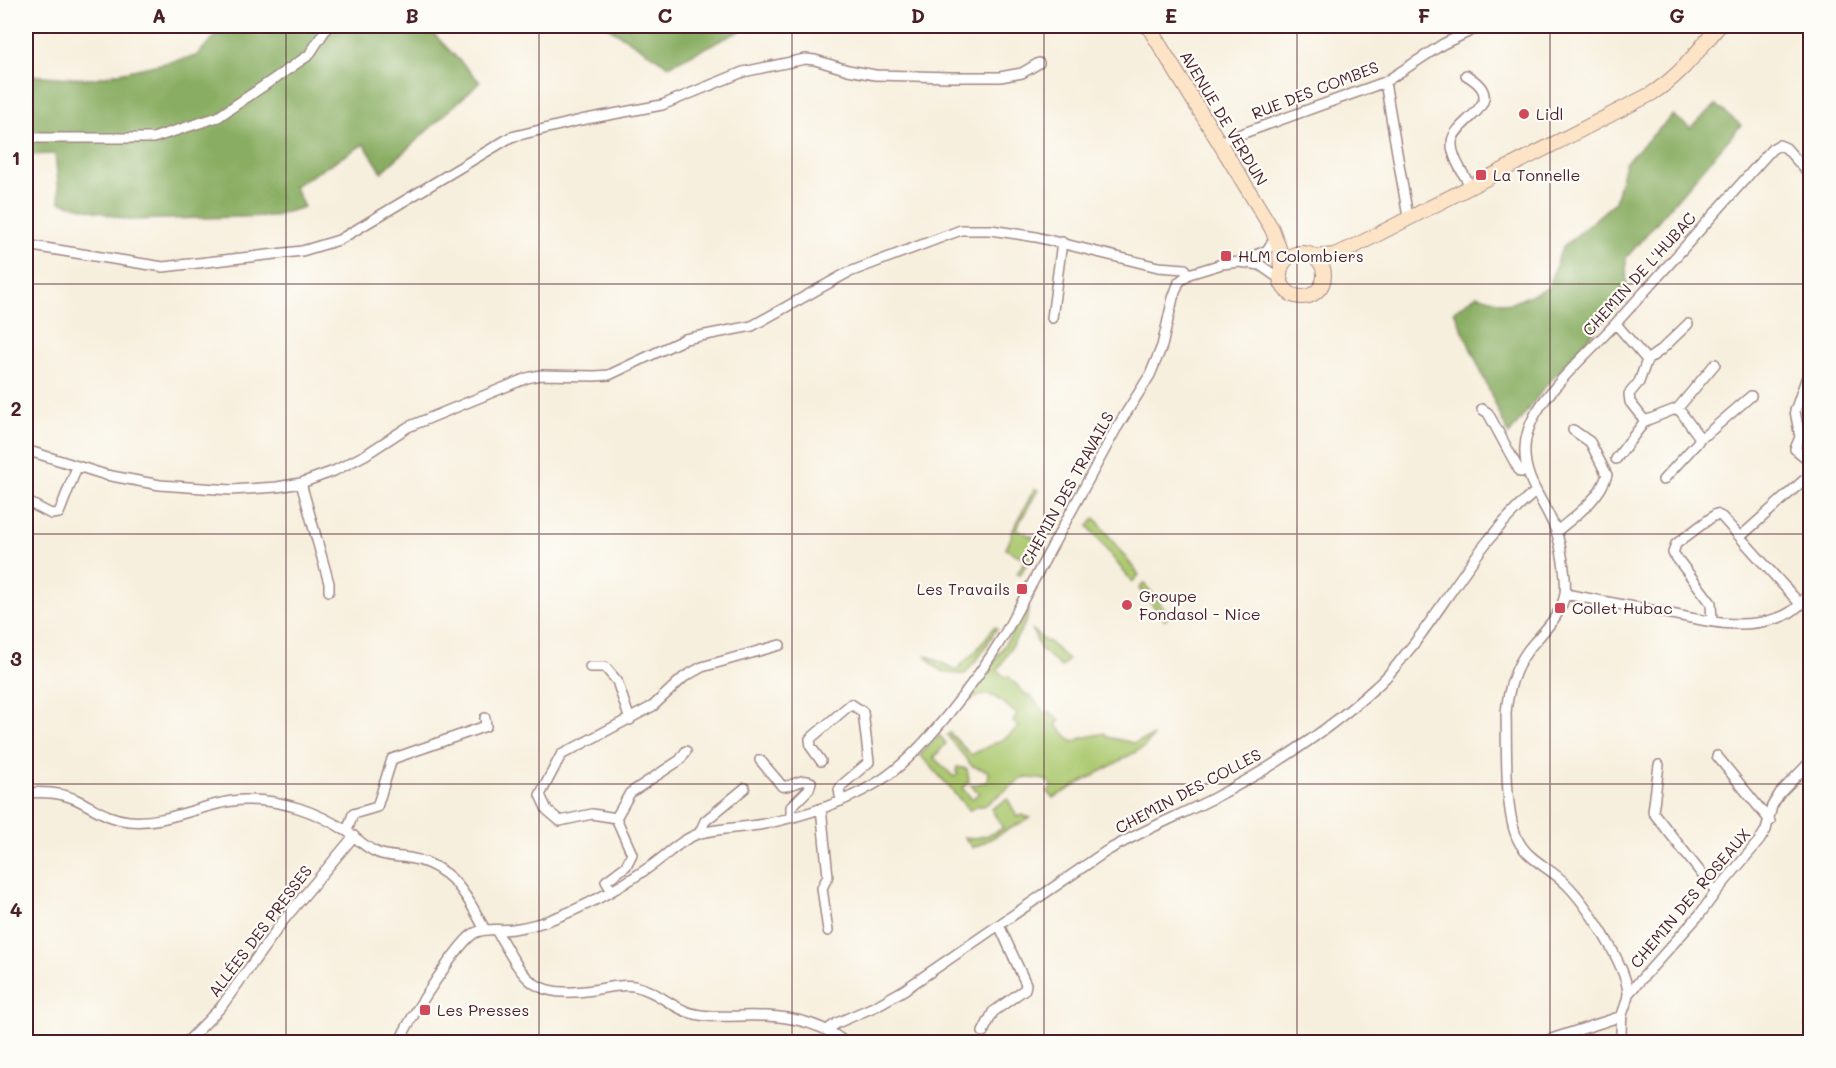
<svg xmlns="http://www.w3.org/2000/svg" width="1836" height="1068" font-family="Mali,sans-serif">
	<rect width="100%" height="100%" fill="#fdfcf7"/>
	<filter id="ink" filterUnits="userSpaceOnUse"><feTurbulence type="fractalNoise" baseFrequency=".0167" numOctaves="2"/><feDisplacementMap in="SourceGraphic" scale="12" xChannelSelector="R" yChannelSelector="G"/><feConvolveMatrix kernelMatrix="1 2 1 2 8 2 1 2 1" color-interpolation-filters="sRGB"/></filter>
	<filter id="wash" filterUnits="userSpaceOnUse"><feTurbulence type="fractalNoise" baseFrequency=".008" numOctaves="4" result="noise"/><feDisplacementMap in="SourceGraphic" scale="24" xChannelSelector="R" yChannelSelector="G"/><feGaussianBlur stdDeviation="1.35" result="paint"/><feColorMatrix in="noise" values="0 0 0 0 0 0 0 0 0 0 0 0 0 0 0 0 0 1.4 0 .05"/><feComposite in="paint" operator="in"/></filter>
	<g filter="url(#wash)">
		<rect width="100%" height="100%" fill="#f7efdd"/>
		<path fill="#acc970" stroke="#7b744e" stroke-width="1.5" d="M1034 489 1038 490 1016 529 1035 538V549L1020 575 1017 574 1025 559 1006 549 1012 535 1011 534Z
			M1095 518 1139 575 1132 582 1088 526Z
			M1144 583 1169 615 1165 620 1139 589Z
			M1028 607 1027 620 998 670 1004 677 1008 676 1028 697 1030 695 1046 714 1049 711 1060 720 1056 725 1073 742 1082 738 1105 733 1107 737 1134 743 1154 736 1143 748 1053 798 1048 792 1052 786 1046 780 1024 777 984 806H979L969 810 929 764 920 755 939 735 946 743 934 758 954 777 958 774 956 771 957 767 967 769 969 782 962 788 972 799 979 793 971 785 987 782 988 771 972 766 947 735 950 733 971 755 1005 738 1019 727 1013 722 1017 714C998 700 993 687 969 701L968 698 984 678Z
			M994 627 997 628 982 653 965 674C945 675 936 671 926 655L956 670 977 650Z
			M1032 629 1046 642 1048 641 1068 660 1061 667 1040 648Z
			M1008 799 1017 817 1023 815 1030 818 973 848 964 837C977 840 991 835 1003 828L991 809Z"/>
		<path fill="#89ad62" stroke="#6a6646" stroke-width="1.5" d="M225 26H426L480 82 382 172 364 144 294 186 304 207 274 216 129 220 60 202 55 154 26 155V75L92 79 196 56Z
			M606 26H750L669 66Z
			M1716 105 1741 125 1626 258 1627 295 1544 388 1509 435 1454 311 1477 295 1509 304 1548 288 1562 248 1615 202 1625 163 1673 115 1690 128Z"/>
	</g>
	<g filter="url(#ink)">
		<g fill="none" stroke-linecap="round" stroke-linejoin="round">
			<defs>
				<path id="minor" d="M1466 75C1513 103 1454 119 1452 142 1451 157 1464 174 1470 186
					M1385 82 1408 217
					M26 138H153L218 117 309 55 328 26
					M1219 142 1385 82 1443 44 1481 26
					M26 245 163 267 302 251 339 240 511 137 581 120 662 105 743 72 805 59 815 60 848 70 875 75 951 77H1000L1022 73 1039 63
					M1240 262 1267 250 1276 237
					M1052 318 1062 242
					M1616 324 1647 360 1661 350 1688 324
					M1810 368 1795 411 1800 437 1795 449 1810 461
					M1482 409 1488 413 1520 472H1527
					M1645 421 1630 402 1629 394 1639 382 1647 360
					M1700 438 1707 434 1751 396
					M26 450 106 475 160 485 231 490 277 487 301 483 334 471 365 455 408 427 527 378 540 375 595 376 609 375 685 339 752 326 847 273 961 230H991L1036 237 1158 267 1185 269 1189 274
					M1616 459 1645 421 1678 408 1715 364
					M1663 480 1697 443 1700 438 1678 408
					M301 483 329 583V591
					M26 501 51 514 59 513 77 467
					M1556 532C1576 515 1599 500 1607 475L1590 442 1573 430
					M1740 537 1804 480
					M1565 594C1597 600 1629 606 1661 612 1696 619 1735 630 1771 620 1789 616 1802 606 1810 590
					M1712 622 1711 603 1673 553 1676 544 1716 514 1722 517 1801 605
					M590 667H605L617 681 630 720
					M1717 756 1770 821
					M760 760 782 786C792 788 800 777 811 782L809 789 791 807V817
					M821 761 811 747 810 739 851 704 863 712 869 762 842 785 839 790 841 801
					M1659 765 1653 812 1716 892
					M26 793C43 792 59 792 75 799 93 807 107 819 129 821 168 825 206 801 245 800 281 799 318 812 348 832 356 838 364 846 374 851 384 857 397 856 409 858 422 860 436 866 446 874 463 887 475 911 485 930
					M821 808 828 876 822 888 828 931
					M616 818 630 793 680 760 686 751
					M347 831 353 814 377 807 392 759 486 726 485 718
					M699 834 705 821 745 788
					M611 890 606 881 626 866 632 854 616 818 592 814 560 821 547 810 540 795 561 755 653 706 684 677 702 667 780 645
					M496 930C525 980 531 999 593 990 606 988 621 984 634 986 658 991 672 1008 691 1013 707 1018 725 1016 741 1016 778 1015 815 1018 845 1042
					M1628 994 1700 914 1716 892 1759 841 1766 830 1772 806 1780 793 1810 762
					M1807 1023 1810 1019
					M827 1030 837 1023 876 1006 904 990 1105 852C1139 832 1176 817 1212 799 1270 769 1328 731 1377 686 1391 674 1401 659 1413 645 1452 594 1484 534 1535 492
					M983 1032 993 1012 1025 989 1026 984 999 925
					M187 1042 221 1007 283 921 354 836
					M400 1042C406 1023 457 945 473 934 484 927 500 931 513 929 526 927 540 924 552 919 585 907 619 888 648 868 665 857 682 838 701 833 721 828 743 828 764 824 803 816 844 803 878 782 922 755 977 680 1004 635L1116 429 1150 375 1162 346 1173 298 1179 282 1189 274 1222 264 1240 262 1260 265 1280 279
					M1542 1042 1622 1016
					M1621 1042C1621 1033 1621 1024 1622 1015 1624 1008 1628 1000 1628 993 1626 964 1585 902 1565 883 1550 868 1527 859 1518 840 1504 812 1507 746 1506 713 1508 690 1514 669 1528 650 1542 632 1561 617 1565 594 1567 578 1561 546 1556 531 1545 501 1523 481 1525 447 1526 427 1539 406 1552 391 1572 366 1596 345 1617 322 1669 265 1720 207 1772 149L1779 145 1786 148 1810 175"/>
				<path id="secondary" d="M1148 26 1272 229 1279 248 1281 268
					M1280 275a22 22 0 1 1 44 0a22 22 0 1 1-44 0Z
					M1315 257 1334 255 1353 247 1651 94C1680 76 1697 52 1719 26"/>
			</defs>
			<use href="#minor" stroke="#a08784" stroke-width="12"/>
			<use href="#secondary" stroke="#a08784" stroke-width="16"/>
			<use href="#minor" stroke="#fff" stroke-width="9"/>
			<use href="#secondary" stroke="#fee4c6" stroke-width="14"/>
		</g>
	</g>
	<path fill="none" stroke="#4a1f2b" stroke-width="1.5" stroke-opacity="0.55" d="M286 26V1042M539 26V1042M792 26V1042M1044 26V1042M1297 26V1042M1550 26V1042M26 284H1810M26 534H1810M26 784H1810"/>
	<g fill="#d1495b" stroke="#fdfcf7" stroke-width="2">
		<circle cx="1524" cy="114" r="6"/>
		<rect x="1475" y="169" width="12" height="12" rx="3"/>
		<rect x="1220" y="250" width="12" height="12" rx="3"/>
		<rect x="1016" y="583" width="12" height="12" rx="3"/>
		<circle cx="1127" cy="605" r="6"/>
		<rect x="1554" y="602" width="12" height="12" rx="3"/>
		<rect x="419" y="1004" width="12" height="12" rx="3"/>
	</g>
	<g text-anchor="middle" stroke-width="4.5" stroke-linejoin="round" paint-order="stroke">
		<g font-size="16" fill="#4a1f2b" stroke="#fdfcf7">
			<text transform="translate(1315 90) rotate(-21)" y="6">RUE DES COMBES</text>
			<text transform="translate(1224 118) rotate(59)" y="6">AVENUE DE VERDUN</text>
			<text transform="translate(1639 274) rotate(-48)" y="6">CHEMIN DE L'HUBAC</text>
			<text transform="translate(1067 489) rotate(-61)" y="6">CHEMIN DES TRAVAILS</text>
			<text transform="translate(1188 791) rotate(-28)" y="6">CHEMIN DES COLLES</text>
			<text transform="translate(1690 898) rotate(-50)" y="6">CHEMIN DES ROSEAUX</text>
			<text transform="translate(260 931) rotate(-53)" y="6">ALLÉES DES PRESSES</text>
		</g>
		<g font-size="16" fill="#4a1f2b" stroke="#fdfcf7" text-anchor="start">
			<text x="1536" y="120">Lidl</text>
			<text x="1493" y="181">La Tonnelle</text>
			<text x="1238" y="262">HLM Colombiers</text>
			<text x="1010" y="595" text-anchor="end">Les Travails</text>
			<text x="1139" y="602">Groupe<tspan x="1139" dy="18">Fondasol - Nice</tspan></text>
			<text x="1572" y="614">Collet Hubac</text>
			<text x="437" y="1016">Les Presses</text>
		</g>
	</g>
	<rect width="1836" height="1068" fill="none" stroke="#fdfcf7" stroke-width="66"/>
	<rect x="33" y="33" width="1770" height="1002" fill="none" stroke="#4a1f2b" stroke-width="2"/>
	<g font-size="20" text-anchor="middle" font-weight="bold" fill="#4a1f2b">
		<text x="159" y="23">A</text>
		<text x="412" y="23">B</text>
		<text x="665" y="23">C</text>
		<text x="918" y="23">D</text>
		<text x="1171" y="23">E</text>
		<text x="1424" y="23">F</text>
		<text x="1677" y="23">G</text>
		<text x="16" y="165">1</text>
		<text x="16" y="416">2</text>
		<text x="16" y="666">3</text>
		<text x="16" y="917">4</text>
	</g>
</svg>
